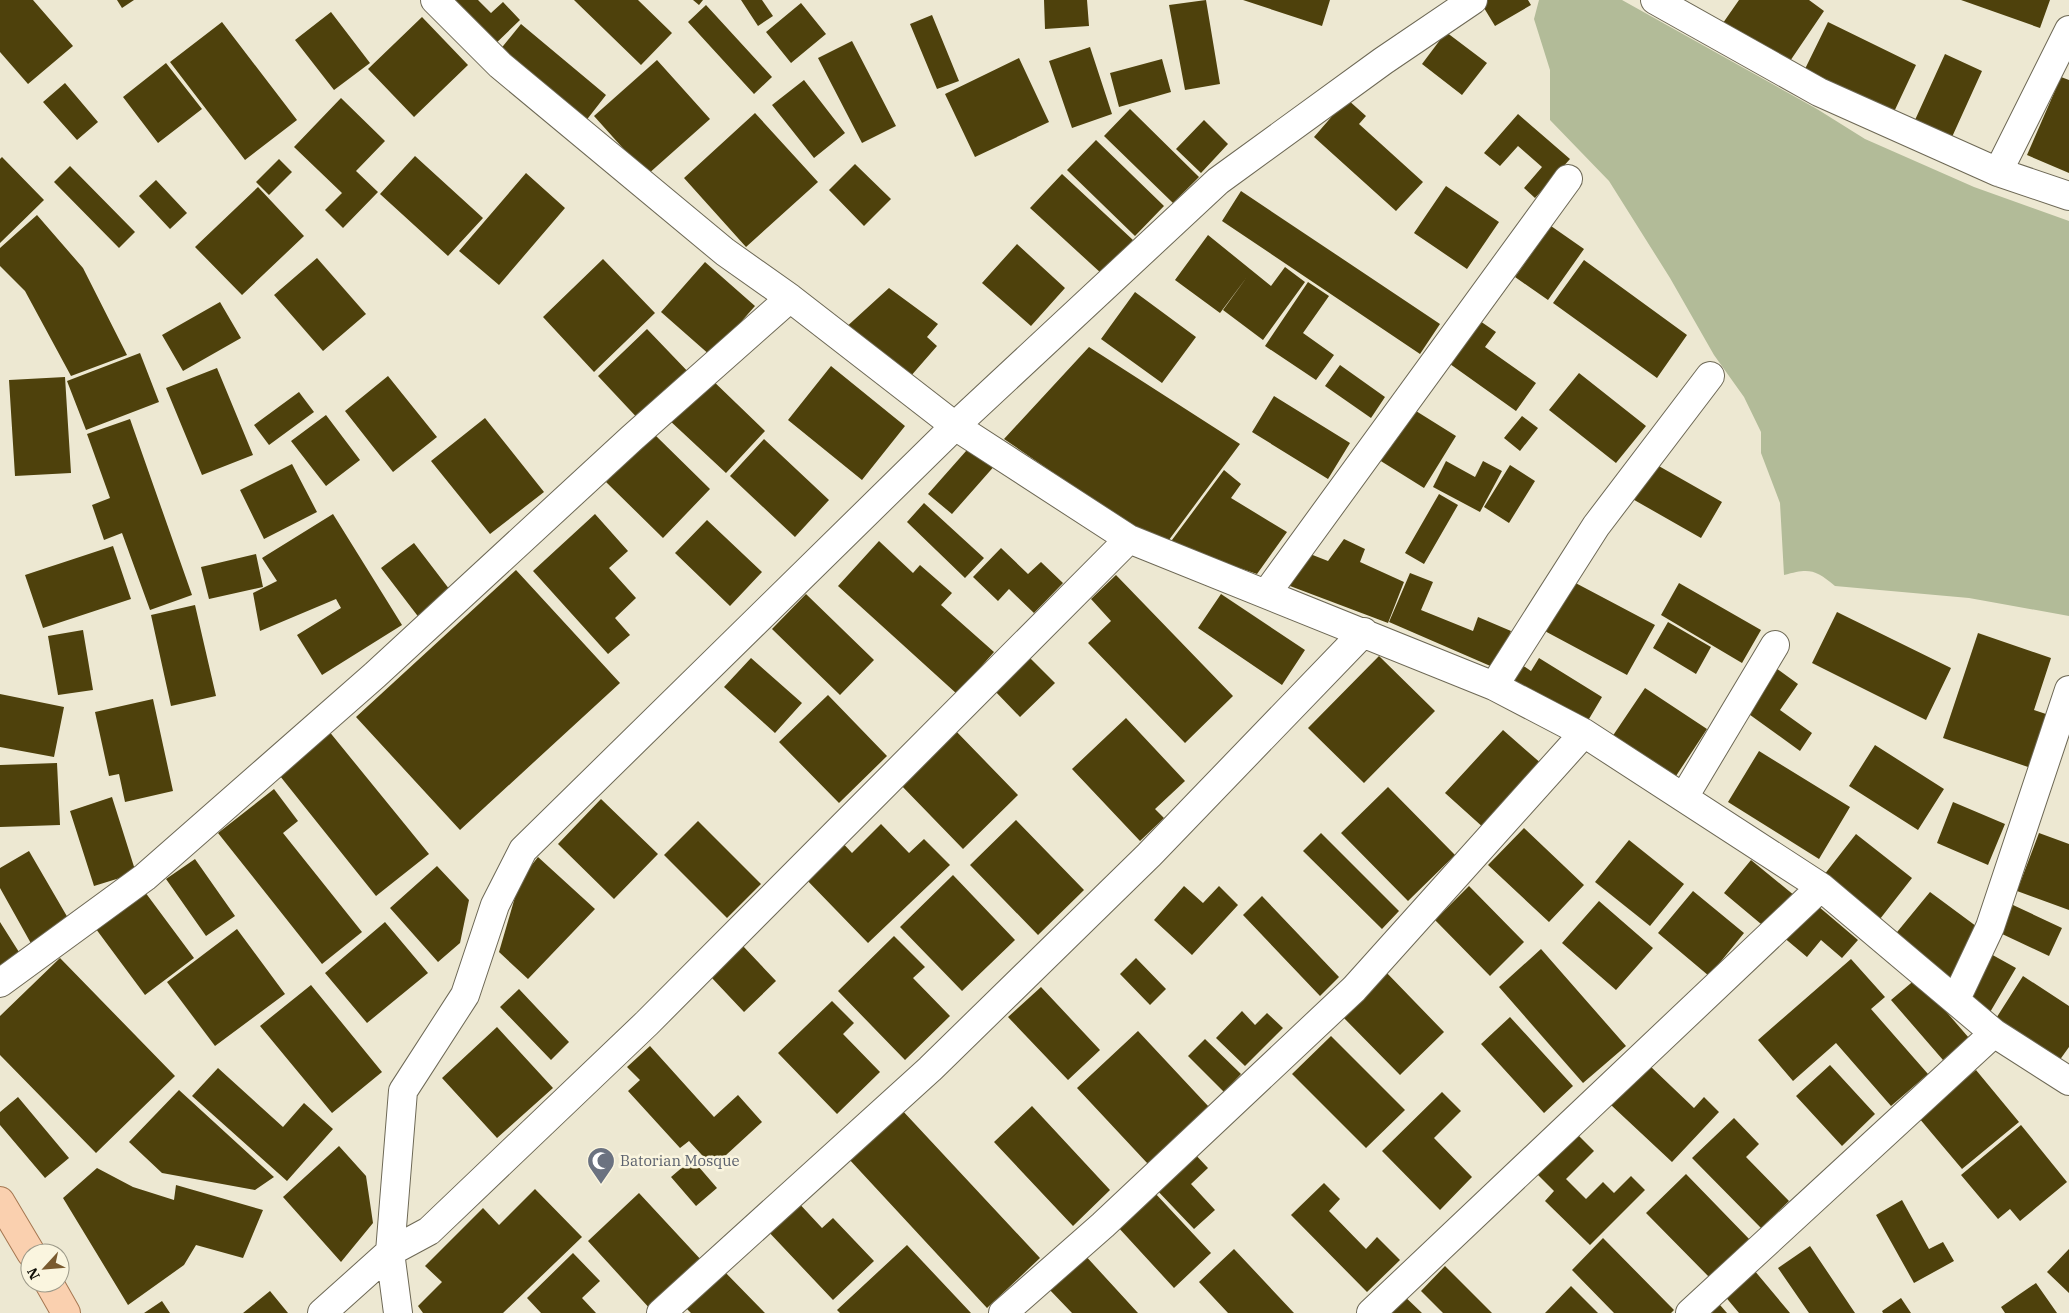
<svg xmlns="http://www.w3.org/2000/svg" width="2069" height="1313" font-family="'IBM Plex Serif',serif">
	<rect width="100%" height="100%" fill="#ede8d2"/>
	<path fill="#b2bb98" d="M1539 0H1622L1817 109 1865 139 1974 187 2069 221V616L1969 598 1835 586C1815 569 1809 568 1784 575L1780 503 1761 453V432L1744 397 1714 355 1670 278 1609 181 1550 120V70L1534 19Z"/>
	<path fill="#4e410c" d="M0 0H33L73 46 28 84 0 52Z
		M117 0H134L122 8Z
		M443 0H478L491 13 503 2 520 20 490 49Z
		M574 0H638L672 33 641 65Z
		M693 0H703L699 5Z
		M741 0H762L773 16 758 26Z
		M1044 0H1087L1089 26 1045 29Z
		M1206 0 1220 84 1185 90 1169 5Z
		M1243 0H1330L1322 26Z
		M1486 0H1528L1531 5 1495 26 1481 3Z
		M1739 0H1809L1824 11 1786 67 1723 23Z
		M1961 0H2050L2040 28Z
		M801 3 826 34 791 63 766 32Z
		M706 5 772 77 754 94 688 22Z
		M331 12 370 63 334 90 295 40Z
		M932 15 959 81 937 89 910 24Z
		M422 17 468 65 414 117 368 69Z
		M222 22 297 120 245 160 170 62Z
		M1828 22 1916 65 1893 114 1804 71Z
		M521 24 606 95 585 122 499 51Z
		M1446 32 1487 63 1462 95 1422 64Z
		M852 41 896 126 862 143 818 58Z
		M1090 47 1112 114 1072 128 1049 61Z
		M1945 54 1982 71 1952 137 1915 120Z
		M1019 58 1049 122 975 157 945 94Z
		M1162 59 1171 92 1119 107 1110 73Z
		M657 60 710 119 647 175 594 116Z
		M166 63 202 109 158 143 123 97Z
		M2061 77 2069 80V173L2027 155Z
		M804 80 845 133 814 158 772 105Z
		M65 83 98 122 77 140 43 102Z
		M341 98 385 141 356 171 378 192 343 228 325 210 342 193 294 147Z
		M1347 99 1366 116 1359 124 1423 182 1396 211 1314 137Z
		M1130 109 1199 177 1173 203 1104 136Z
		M755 113 818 182 746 247 684 178Z
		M1518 114 1570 159 1535 198 1524 188 1542 167 1518 146 1500 166 1484 153Z
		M1204 120 1228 144 1201 173 1176 149Z
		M1096 140 1164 206 1135 236 1067 170Z
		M415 156 483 218 448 256 380 194Z
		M2 157 44 200 0 243V159Z
		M279 159 292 172 269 195 256 182Z
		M855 164 891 199 864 226 829 190Z
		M70 166 135 232 119 248 54 182Z
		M526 173 565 208 499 285 459 251Z
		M1062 174 1133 240 1102 274 1030 208Z
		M156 180 187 213 170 229 139 196Z
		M1446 186 1499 222 1467 269 1414 233Z
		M258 187 304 236 242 295 195 247Z
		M1241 191 1440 324 1420 354 1222 221Z
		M37 215 83 268 127 355 71 376 25 291 0 266V248Z
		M1551 226 1584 249 1548 300 1515 277Z
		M1208 235 1271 286 1285 267 1305 282 1263 340 1223 310 1247 277 1220 313 1175 280Z
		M1017 244 1065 288 1031 326 982 283Z
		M317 258 366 314 323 351 274 295Z
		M603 259 655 313 594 372 543 317Z
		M1584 260 1687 335 1657 378 1553 303Z
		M705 262 755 306 711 356 661 312Z
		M1308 282 1329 296 1303 333 1334 355 1316 380 1265 346Z
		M889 288 938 324 927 337 937 346 910 377 843 330Z
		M1135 292 1196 337 1162 383 1101 339Z
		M220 302 241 338 183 371 162 335Z
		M1480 321 1496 332 1485 347 1536 383 1516 411 1450 364Z
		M647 329 693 377 643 424 598 376Z
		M1089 347 1240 444 1163 548 1004 439Z
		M140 353 159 402 86 430 67 381Z
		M1340 365 1385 397 1371 418 1325 386Z
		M831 366 905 426 862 480 788 420Z
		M217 368 253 455 202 475 166 388Z
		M1579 373 1646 426 1616 463 1549 410Z
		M388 376 437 437 393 472 345 411Z
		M708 376 765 431 726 473 668 419Z
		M65 377 71 473 15 476 9 380Z
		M299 392 314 412 269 445 254 425Z
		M1274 396 1350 443 1328 479 1252 432Z
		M1408 406 1456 436 1424 488 1376 458Z
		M326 415 360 460 326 486 291 441Z
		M1522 416 1538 428 1520 451 1504 438Z
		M485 418 544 492 490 534 431 461Z
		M130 419 192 595 150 610 122 533 104 540 92 505 110 498 87 434Z
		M653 433 710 489 663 538 606 482Z
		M764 439 829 500 795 537 730 476Z
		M974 442 997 463 952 514 928 494Z
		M1446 461 1475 477 1483 461 1502 471 1480 512 1433 487Z
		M1650 461 1722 502 1701 538 1629 497Z
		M292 464 317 512 264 539 240 490Z
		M1510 465 1535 481 1509 523 1484 507Z
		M1224 470 1241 484 1231 498 1287 532 1257 574 1169 544Z
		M1439 494 1458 505 1424 564 1405 553Z
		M924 503 984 558 965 578 907 522Z
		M333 514 402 625 322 675 297 635 341 608 336 599 260 631 253 593 277 581 262 558Z
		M595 514 628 551 609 568 636 598 615 618 630 635 608 654 533 571Z
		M707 520 762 572 730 606 675 553Z
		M1344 539 1365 549 1360 562 1404 582 1388 623 1282 583 1305 552 1328 561Z
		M879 541 913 573 920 565 952 593 941 605 994 652 957 694 838 586Z
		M414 543 453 594 420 619 381 568Z
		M113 546 131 599 43 628 25 575Z
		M1001 548 1028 574 1041 562 1063 583 1034 613 1009 589 998 601 973 577Z
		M256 554 263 587 209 599 201 567Z
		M516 570 620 683 460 830 356 717Z
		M1410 573 1433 582 1421 610 1473 631 1478 617 1511 631 1495 668 1389 622Z
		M1116 575 1233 696 1185 743 1088 643 1111 621 1091 599Z
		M1568 579 1655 625 1627 675 1541 629Z
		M1679 583 1761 630 1742 663 1661 615Z
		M806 594 874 660 840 695 772 629Z
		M1221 594 1305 650 1282 685 1198 628Z
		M195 605 216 696 171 706 151 615Z
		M1837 612 1951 668 1926 720 1812 663Z
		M1668 622 1711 647 1696 674 1653 648Z
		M83 630 93 690 58 695 48 636Z
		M1978 633 2051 658 2034 710 2049 715 2031 768 1943 738Z
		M1027 655 1055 683 1020 717 993 689Z
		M1379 656 1435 711 1364 783 1308 728Z
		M751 658 802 703 775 733 724 687Z
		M1539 658 1602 697 1586 724 1507 676 1516 661 1531 671Z
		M1776 668 1798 684 1780 710 1812 733 1800 751 1746 712Z
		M1645 688 1707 729 1674 779 1612 737Z
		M0 694 64 707 54 757 0 747Z
		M828 695 887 756 839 803 779 742Z
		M153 699 173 791 125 802 119 774 109 776 95 712Z
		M1126 718 1185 781 1155 809 1164 818 1140 841 1072 769Z
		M953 728 1018 795 963 849 898 782Z
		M328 730 429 854 376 896 276 771Z
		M1503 730 1543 765 1485 829 1445 793Z
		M1875 745 1944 789 1918 830 1849 786Z
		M1759 751 1850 807 1819 859 1728 802Z
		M57 763 60 825 0 827V765Z
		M1388 787 1455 855 1408 901 1341 833Z
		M274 789 298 821 283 833 362 932 322 964 218 833Z
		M112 797 136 873 94 886 70 811Z
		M601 799 658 854 614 899 558 844Z
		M1953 802 2005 824 1988 865 1937 843Z
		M1016 820 1084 890 1038 935 970 865Z
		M698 821 761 884 727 918 664 855Z
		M881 824 909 853 924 839 950 865 868 943 802 875 839 839 852 853Z
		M1524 828 1584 885 1549 922 1488 865Z
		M1321 833 1399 911 1382 929 1303 851Z
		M2039 833 2069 844V910L2017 891Z
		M1856 834 1912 878 1880 919 1824 875Z
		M1629 840 1684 884 1650 926 1595 882Z
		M29 851 72 925 33 947 0 888V868Z
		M538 857 595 909 528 979 499 952 520 880Z
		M195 859 235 916 206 936 166 879Z
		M1751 860 1795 896 1767 929 1724 893Z
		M437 866 469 900 460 943 438 962 390 908Z
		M953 875 1015 940 962 991 900 927Z
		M1184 886 1203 903 1219 886 1238 905 1192 955 1154 920Z
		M1469 886 1524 942 1490 976 1435 920Z
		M1693 891 1744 933 1709 976 1658 933Z
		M145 892 194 958 145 995 96 929Z
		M1930 892 1984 932 1953 987 1893 937Z
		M1262 896 1339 977 1320 996 1243 915Z
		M1599 901 1653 948 1616 990 1562 943Z
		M1812 901 1858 940 1842 958 1821 940 1807 957 1782 936Z
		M2013 905 2062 928 2049 956 2000 933Z
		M0 922 24 960 0 975Z
		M385 922 428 973 367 1023 325 973Z
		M237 929 285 994 215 1046 167 982Z
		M894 936 925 967 913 978 950 1016 905 1060 838 991Z
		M743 946 776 981 744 1012 711 977Z
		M1541 949 1626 1046 1583 1083 1499 987Z
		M1989 953 2016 968 1989 1014 1963 999Z
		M60 958 175 1076 96 1153 0 1055V1016Z
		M1136 958 1166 989 1150 1005 1120 974Z
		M1851 959 1885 997 1871 1009 1928 1074 1891 1106 1836 1043 1793 1081 1758 1040Z
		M1384 970 1444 1032 1400 1075 1340 1014Z
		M2023 976 2069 1006V1047L2059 1061 1995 1020Z
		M1917 978 1969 1038 1943 1060 1891 1000Z
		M311 985 382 1072 332 1113 260 1026Z
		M1041 987 1100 1050 1068 1080 1008 1017Z
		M519 989 569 1042 551 1060 500 1007Z
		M832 1001 854 1023 843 1034 880 1072 837 1114 778 1053Z
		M1242 1011 1255 1025 1267 1013 1283 1028 1245 1066 1216 1038Z
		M1510 1017 1573 1086 1544 1113 1481 1044Z
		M497 1027 553 1088 497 1138 442 1078Z
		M1138 1031 1209 1107 1148 1164 1077 1088Z
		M1331 1036 1405 1110 1366 1148 1292 1074Z
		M1205 1039 1241 1074 1224 1092 1188 1056Z
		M650 1046 714 1117 738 1095 762 1122 713 1167 689 1141 680 1148 628 1091 640 1080 627 1067Z
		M1649 1065 1694 1108 1704 1097 1719 1112 1672 1162 1611 1105Z
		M1830 1065 1875 1114 1842 1146 1796 1096Z
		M218 1068 283 1127 304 1103 333 1129 287 1181 192 1096Z
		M1976 1070 2019 1122 1962 1169 1919 1118Z
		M179 1090 274 1177 255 1190 162 1173 129 1142Z
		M1442 1092 1461 1111 1434 1138 1472 1177 1440 1210 1382 1151Z
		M18 1097 69 1158 45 1178 0 1125V1112Z
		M1032 1106 1110 1190 1073 1226 994 1142Z
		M901 1109 1040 1258 987 1308 848 1158Z
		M1734 1118 1759 1144 1746 1157 1789 1201 1761 1228 1692 1158Z
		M2021 1125 2067 1182 2020 1221 2010 1209 1998 1219 1961 1175Z
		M1573 1130 1594 1151 1566 1179 1586 1199 1603 1182 1614 1193 1631 1176 1645 1190 1590 1245 1545 1201 1554 1191 1533 1170Z
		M339 1146 366 1176 373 1223 341 1262 283 1197Z
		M1192 1151 1208 1168 1191 1184 1215 1210 1194 1229 1154 1187Z
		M692 1159 717 1188 696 1206 671 1177Z
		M97 1168 133 1187 174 1200 176 1185 263 1210 243 1258 196 1245 184 1265 128 1305 63 1198Z
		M1686 1174 1752 1242 1712 1280 1646 1213Z
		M1324 1183 1340 1199 1329 1211 1366 1249 1377 1237 1400 1260 1367 1292 1291 1215Z
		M535 1189 582 1237 503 1313H423L418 1306 442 1282 425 1266 483 1208 499 1225Z
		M1154 1192 1211 1253 1174 1288 1117 1226Z
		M639 1193 703 1262 652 1311 588 1241Z
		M795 1199 822 1228 833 1218 874 1261 833 1300 765 1228Z
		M1902 1200 1929 1249 1943 1242 1954 1261 1914 1283 1876 1215Z
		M1603 1238 1674 1310 1671 1313H1614L1572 1270Z
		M907 1245 971 1313H840L837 1310Z
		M1810 1246 1855 1313H1809L1778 1268Z
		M1234 1249 1294 1313H1228L1199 1282Z
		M2069 1249V1293L2047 1272Z
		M573 1253 600 1281 582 1298 596 1313H541L527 1298Z
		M1083 1253 1138 1313H1072L1047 1287Z
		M1445 1266 1492 1313H1443L1421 1291Z
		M722 1269 765 1313H691L684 1306Z
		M1754 1270 1790 1313H1739L1724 1295Z
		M2036 1283 2057 1313H2005L2001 1307Z
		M1571 1286 1598 1313H1545Z
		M270 1291 288 1313H243Z
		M1400 1292 1422 1313H1380Z
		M1901 1298 1911 1313H1883L1882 1311Z
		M162 1301 170 1313H144Z
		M1720 1305 1727 1313H1710Z"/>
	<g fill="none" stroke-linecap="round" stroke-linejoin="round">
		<defs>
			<path id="minor" d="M435 0 500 65 725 252 790 298 955 426 1129 539 1494 686 1584 733 1821 887 1994 1033 2069 1081
				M1655 0 1819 92 1998 172 2069 196
				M1998 172 2069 30
				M1266 594 1568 179
				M1494 686 1596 526 1710 376
				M1684 797 1775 645
				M0 983 145 877 375 675 632 438 790 298
				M1956 999 1990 927 2069 690
				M322 1313 390 1252 403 1091 465 995 495 905 523 850 955 426 1218 181 1383 61 1473 0
				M398 1313 390 1252 429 1231 647 1023 1129 539
				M661 1313 930 1069 1149 855 1364 632
				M1003 1313 1103 1225 1354 989 1584 733
				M1371 1313 1821 887
				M1690 1313 1994 1033"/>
			<path id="major" d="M0 1201 31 1253
				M49 1283 66 1313"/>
		</defs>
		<use href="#minor" stroke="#6d6855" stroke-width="30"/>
		<use href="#major" stroke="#a57751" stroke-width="30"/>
		<use href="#minor" stroke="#fff" stroke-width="28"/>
		<use href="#major" stroke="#fad0af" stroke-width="28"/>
	</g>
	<defs>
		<symbol id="mosque-pin" viewBox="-11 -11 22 30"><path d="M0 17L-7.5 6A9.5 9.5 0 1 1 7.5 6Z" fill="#6b7280" stroke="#faf5df"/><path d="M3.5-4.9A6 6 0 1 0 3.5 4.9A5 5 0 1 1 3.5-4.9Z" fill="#fff"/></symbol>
	</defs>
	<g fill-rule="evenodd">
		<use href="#mosque-pin" x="585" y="1145" width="32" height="43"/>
	</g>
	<g text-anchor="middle" stroke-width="5" stroke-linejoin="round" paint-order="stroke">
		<g font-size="15" fill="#5b616d" stroke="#faf5df" text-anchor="start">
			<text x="620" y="1166">Batorian Mosque</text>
		</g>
	</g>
	<g transform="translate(45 1268) rotate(244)"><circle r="24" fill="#faf5df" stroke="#9c9989"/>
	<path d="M0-4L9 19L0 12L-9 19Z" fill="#795a2f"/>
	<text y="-8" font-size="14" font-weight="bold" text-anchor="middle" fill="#0f0e07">N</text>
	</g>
</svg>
